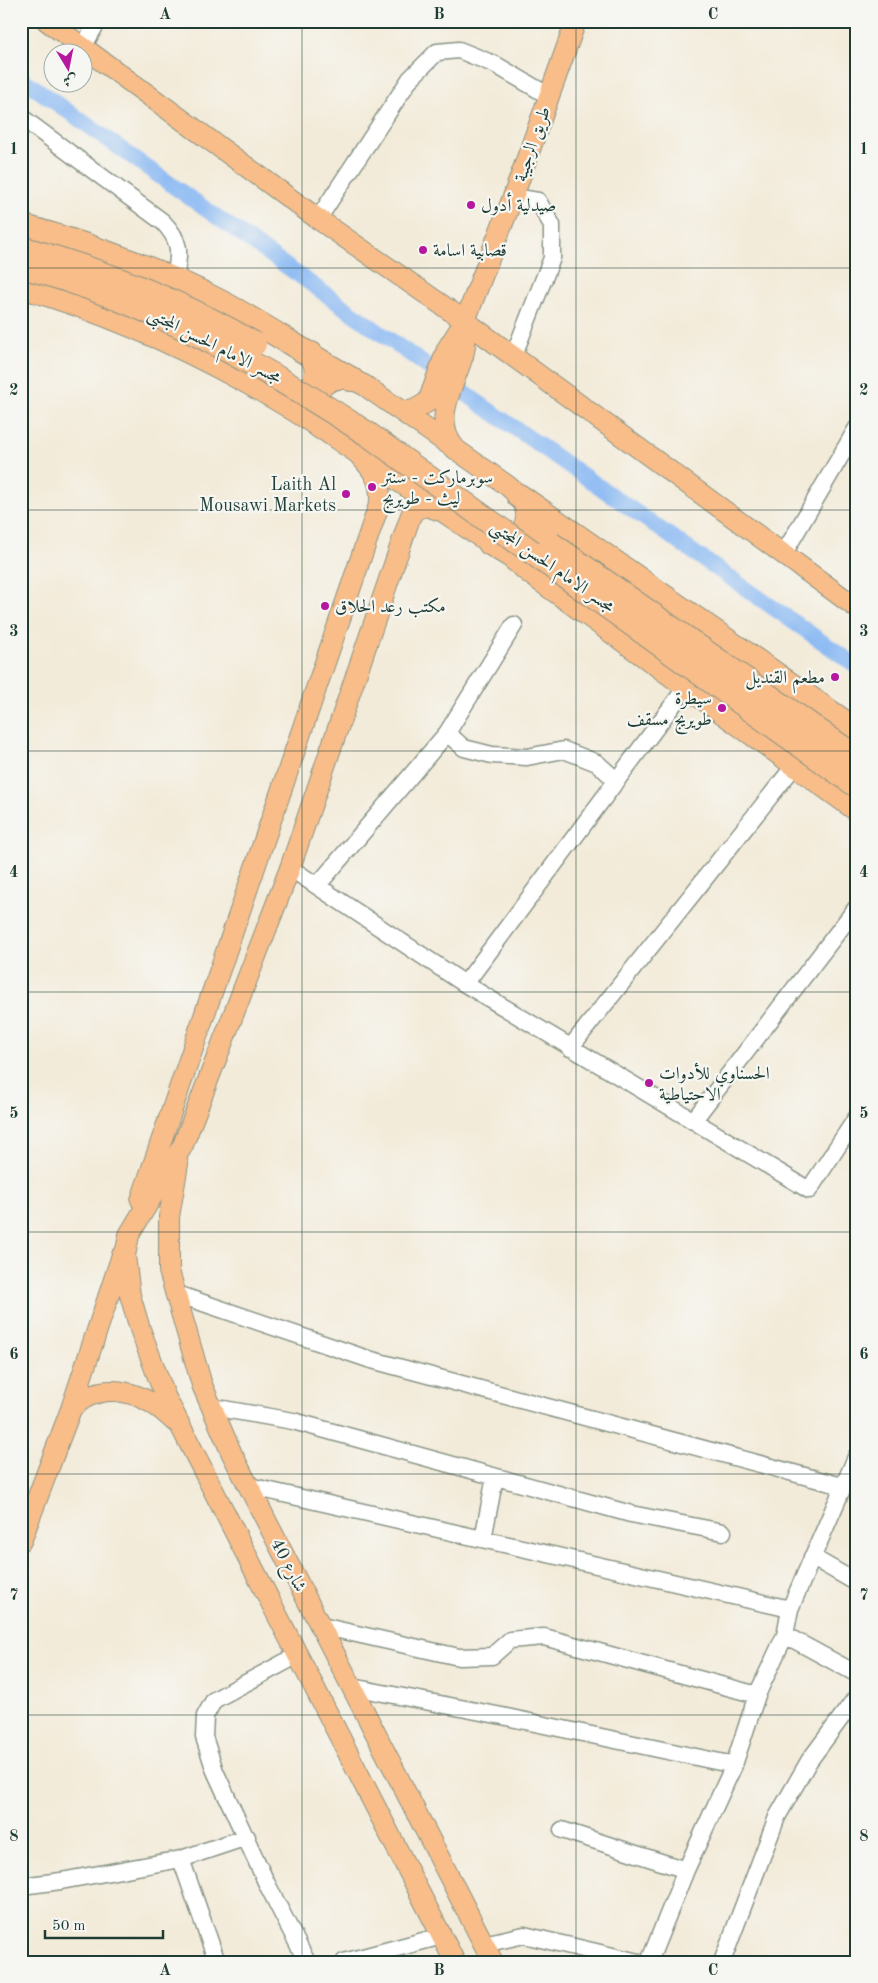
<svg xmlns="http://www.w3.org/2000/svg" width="878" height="1983" font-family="'Old Standard TT',Amiri,serif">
	<rect width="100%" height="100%" fill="#f6f6f2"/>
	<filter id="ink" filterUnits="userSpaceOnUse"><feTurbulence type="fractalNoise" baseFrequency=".02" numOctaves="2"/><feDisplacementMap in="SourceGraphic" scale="10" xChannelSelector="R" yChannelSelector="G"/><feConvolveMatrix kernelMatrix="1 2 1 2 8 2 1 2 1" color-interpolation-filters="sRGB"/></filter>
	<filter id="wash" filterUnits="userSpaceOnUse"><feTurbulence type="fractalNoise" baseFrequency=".0096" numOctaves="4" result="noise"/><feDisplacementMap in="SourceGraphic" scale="20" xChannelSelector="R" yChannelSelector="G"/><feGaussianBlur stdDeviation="1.12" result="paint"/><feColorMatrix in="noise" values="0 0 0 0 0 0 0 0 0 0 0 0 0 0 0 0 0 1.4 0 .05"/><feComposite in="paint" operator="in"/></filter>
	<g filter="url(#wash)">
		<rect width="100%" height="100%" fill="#f3ebd9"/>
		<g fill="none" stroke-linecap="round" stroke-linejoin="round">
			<path stroke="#88b8f3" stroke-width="16" d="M21 78 486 408 857 666"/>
		</g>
	</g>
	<g filter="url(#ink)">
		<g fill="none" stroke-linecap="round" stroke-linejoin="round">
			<defs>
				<path id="minor" d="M83 47 98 21
					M21 117 163 222C183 243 179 254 175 280
					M318 219 410 79 437 52 459 50 496 65 549 96
					M513 357 552 258V225L538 201 513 197
					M783 555 857 428
					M447 733 464 748 492 755 527 757 564 750 597 763 617 781
					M290 868 465 984 809 1190 857 1117
					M317 886 447 733 514 625
					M465 984 687 686
					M570 1048 795 765
					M693 1121 857 907
					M174 1293 368 1359 842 1486
					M212 1407 293 1421 631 1514 723 1532
					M249 1486 790 1609
					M483 1539 495 1477
					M812 1557 857 1583
					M321 1626 459 1657 492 1656 510 1640 544 1637 757 1695
					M785 1635 857 1674
					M298 1655 214 1700 205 1716 204 1737 215 1771 267 1884 307 1962
					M352 1687 502 1716 734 1765
					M846 1711 857 1696
					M562 1830 686 1870
					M181 1859 247 1837
					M21 1886 61 1881 181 1859 217 1962
					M484 1944 524 1935 638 1962
					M344 1962 442 1936
					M649 1962 686 1870 734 1765 757 1695 785 1635 790 1609 857 1455
					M722 1962 777 1817 809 1761 846 1711 857 1716"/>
				<path id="major" d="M47 21 318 219 465 321 857 608
					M337 379H351L364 385 508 486C513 491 519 495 522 500 537 529 507 552 480 537L329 434C309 416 309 387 337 379Z
					M395 407 403 411H412L428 402 447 349 465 321 513 197 576 21
					M455 448C431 421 454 385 463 356 466 345 466 333 465 321
					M443 512 427 506 416 509 411 515 290 868 183 1145 129 1235 125 1256 130 1295 140 1329 165 1396 455 1962
					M178 1164 169 1217V1271L202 1385 232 1454 493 1962
					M141 1200 380 502C381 480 373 470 359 455
					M71 1409C103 1377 145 1392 174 1421
					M21 1541 71 1409 122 1255"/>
				<path id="highway" d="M21 226C90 245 157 269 220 302 265 325 307 355 351 379
					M21 286C101 309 176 342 248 382 273 396 299 410 322 428
					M287 401C313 400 324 375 311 354
					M519 496 857 731
					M490 543 510 555 532 573 857 809
					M528 565C517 540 538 523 561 526"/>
			</defs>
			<use href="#minor" stroke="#899486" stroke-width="19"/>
			<use href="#major" stroke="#899486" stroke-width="22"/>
			<use href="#highway" stroke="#899486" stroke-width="26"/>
			<use href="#minor" stroke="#fff" stroke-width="16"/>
			<use href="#major" stroke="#f8bd89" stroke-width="20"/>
			<use href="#highway" stroke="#f8bd89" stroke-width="24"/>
			<defs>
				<path id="highway-bridge" d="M21 248C103 271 181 301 254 344
					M21 266C148 300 260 364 369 435L856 785
					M551 544 857 758"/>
			</defs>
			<use href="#highway-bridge" stroke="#899486" stroke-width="26" stroke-linecap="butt"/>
			<use href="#highway-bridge" stroke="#f8bd89" stroke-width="24"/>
		</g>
	</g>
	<path fill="none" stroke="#1f3d34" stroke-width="1" stroke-opacity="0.55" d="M302 21V1962M576 21V1962M21 268H857M21 510H857M21 751H857M21 992H857M21 1232H857M21 1474H857M21 1715H857"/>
	<g fill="#b5179e" stroke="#f6f6f2" stroke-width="2">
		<circle cx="471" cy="205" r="5"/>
		<circle cx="423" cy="250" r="5"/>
		<circle cx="372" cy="487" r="5"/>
		<circle cx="346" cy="494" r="5"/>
		<circle cx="325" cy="606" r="5"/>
		<circle cx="835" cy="677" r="5"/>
		<circle cx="722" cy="708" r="5"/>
		<circle cx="649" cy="1083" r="5"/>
	</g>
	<g text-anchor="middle" stroke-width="4.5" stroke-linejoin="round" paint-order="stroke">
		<g font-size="18" fill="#1f3d34" stroke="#f6f6f2">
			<text transform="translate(532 144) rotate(-71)" y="6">طريق الرجيبة</text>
			<text transform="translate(215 345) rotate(27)" y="6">مجسر الامام الحسن المجتبى</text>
			<text transform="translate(553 566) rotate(35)" y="6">مجسر الامام الحسن المجتبى</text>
			<text transform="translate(289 1565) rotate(63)" y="6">شارع 40</text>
		</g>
		<g font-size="18" fill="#1f3d34" stroke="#f6f6f2" text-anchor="start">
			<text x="481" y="211">صيدلية أدول</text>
			<text x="433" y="256">قصابية اسامة</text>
			<text x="382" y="483">سوبرماركت - سنتر<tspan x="382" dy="21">ليث - طويريج</tspan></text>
			<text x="336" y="490" text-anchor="end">Laith Al<tspan x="336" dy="21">Mousawi Markets</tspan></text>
			<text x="335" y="612">مكتب رعد الحلاق</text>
			<text x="825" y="683" text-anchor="end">مطعم القنديل</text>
			<text x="712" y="704" text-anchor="end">سيطرة<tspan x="712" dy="21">طويريج مسقف</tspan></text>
			<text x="659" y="1079">الحسناوي للأدوات<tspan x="659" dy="21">الاحتياطية</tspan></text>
		</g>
	</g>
	<rect width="878" height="1983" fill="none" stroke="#f6f6f2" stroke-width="55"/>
	<g transform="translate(68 68) rotate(170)"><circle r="24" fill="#f6f6f2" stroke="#a0aca6"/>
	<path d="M0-4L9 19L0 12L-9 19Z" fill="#b5179e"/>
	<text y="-8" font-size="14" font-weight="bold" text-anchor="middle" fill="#1f3d34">ش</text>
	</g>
	<path d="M45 1930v8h118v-8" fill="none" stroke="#1f3d34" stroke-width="2.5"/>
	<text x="52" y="1930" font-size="15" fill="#1f3d34" stroke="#f6f6f2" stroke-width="4" paint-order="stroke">50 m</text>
	<rect x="28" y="28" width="822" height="1928" fill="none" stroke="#1f3d34" stroke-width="2"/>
	<g font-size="16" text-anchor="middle" font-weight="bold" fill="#1f3d34">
		<text x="165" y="19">A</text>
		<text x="439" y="19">B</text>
		<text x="713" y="19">C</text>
		<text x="14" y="154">1</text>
		<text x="864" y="154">1</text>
		<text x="14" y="395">2</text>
		<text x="864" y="395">2</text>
		<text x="14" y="636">3</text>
		<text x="864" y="636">3</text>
		<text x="14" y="877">4</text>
		<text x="864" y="877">4</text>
		<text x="14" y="1118">5</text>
		<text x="864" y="1118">5</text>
		<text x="14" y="1359">6</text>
		<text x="864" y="1359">6</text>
		<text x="14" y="1600">7</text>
		<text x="864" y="1600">7</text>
		<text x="14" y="1841">8</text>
		<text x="864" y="1841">8</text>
		<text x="165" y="1975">A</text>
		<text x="439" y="1975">B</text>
		<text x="713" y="1975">C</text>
	</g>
</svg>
